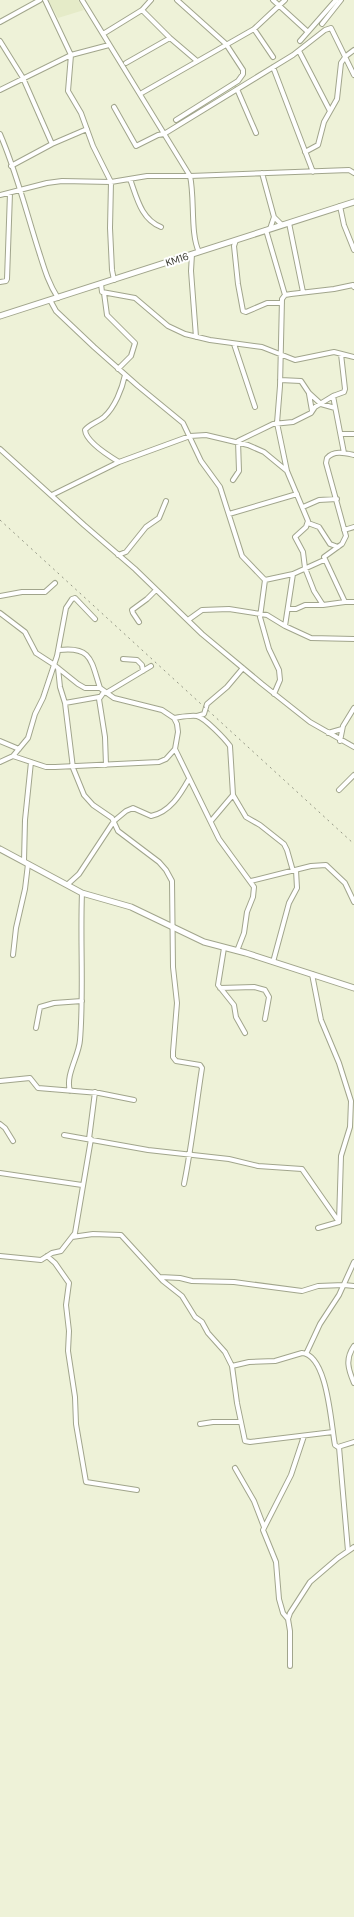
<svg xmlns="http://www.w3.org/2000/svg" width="354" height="1917" font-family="'DM Sans',sans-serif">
	<rect width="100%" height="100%" fill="#eef2d8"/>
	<path fill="#e5ebc8" d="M48 0H78L84 10 58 18Z"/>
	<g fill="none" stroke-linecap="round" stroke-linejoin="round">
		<defs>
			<path id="minor" d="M45 0 71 55 68 91 81 113 93 146 111 182 110 228 112 270 114 280
				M82 0 190 176C195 198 190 234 199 252
				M273 0 308 32
				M142 10 170 38 197 61
				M0 22 40 0
				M322 24 341 0
				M254 29 273 57
				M103 34 142 10 151 0
				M0 41 23 78 52 144
				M300 41 336 0
				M299 51 330 111
				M126 63 170 38
				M273 67 313 172
				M237 89 256 133
				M0 90 71 55 109 45
				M140 94 254 29 285 0
				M114 107 136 146 158 135 164 134 293 55 325 30 331 28 354 75
				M176 120 238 81 243 74V70L226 44 177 0
				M0 134C17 173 27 215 40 255 45 271 49 284 58 298
				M305 152 318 145 324 122 337 99 341 63 346 56 354 50
				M11 166 52 144 87 129
				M262 173 274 217 282 225
				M130 179C137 198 141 219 161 227
				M0 195 47 183 62 181 111 182 147 176H190L349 170 354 173
				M340 206 344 225 354 250
				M289 223 303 292
				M270 229 274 217
				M266 230 285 295
				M236 240 234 246 238 284 243 311 246 312 267 303H282
				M192 254 191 271 196 337
				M0 282 6 281 7 279 10 193
				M101 284 102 292 135 298 168 326 185 334 210 340 262 347 295 360 334 352 354 357
				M104 293 107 315 135 343 131 356 118 369
				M50 300 56 311 94 347 138 386 183 423 201 461 220 487 242 556 265 580 260 617 269 649 279 670 280 680 274 694
				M234 344 255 407
				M341 354 345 389 344 392 333 396 344 453
				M280 380 301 381 309 393 321 404 335 408
				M309 394 312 411
				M341 434H354
				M0 449 84 525 135 569 202 634 262 684 310 722 354 747
				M354 455C345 453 334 450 327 458L326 463 346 536 342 544 324 557 345 602H354
				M119 462C109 456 86 442 85 430 90 424 98 422 104 417 115 407 122 389 125 375
				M233 480 239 471 238 441 273 424 293 422 311 413 315 407 333 396
				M52 495 119 462 190 436 206 435 248 445 264 452 287 471
				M303 507 319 500 337 499
				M229 514 297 494
				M308 523 319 527 330 544 338 547
				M344 530 354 527
				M118 555 126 552 146 527 159 518 166 501
				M265 580 293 574
				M0 596 22 592H45L55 583
				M345 602 323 605 314 591 305 568 303 552 295 537 306 527 308 521 287 471 277 423 280 386 282 299 285 295 291 294 334 289 353 285 354 287
				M288 609H296L305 605H323
				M0 613 25 632 36 653 53 664 78 684 85 688H100L114 698 162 710 174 718 177 724 178 732 175 749 166 759 159 762 55 767H46L13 756 0 762
				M188 620 202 610 229 609 267 615 285 626 311 638 354 639
				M139 622 133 613 132 610 147 599 156 590
				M285 626 293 574 324 560
				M59 650C92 646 91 661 100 688
				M123 659 137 660 142 665 143 671
				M58 668 60 687 65 703 73 768 84 795 93 805 112 818 118 831 159 862 166 870 172 881 173 967 177 1003 173 1052V1057L176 1061 200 1065 202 1068C196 1106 192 1145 184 1184
				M104 692 99 699 105 737 106 765
				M106 693 151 666
				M65 703 99 697
				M197 716 204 714 207 704 227 687 243 668
				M174 718C181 717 190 715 197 716 205 718 225 739 230 746L233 795 246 817 260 825 284 844 287 850 293 871
				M328 733 342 729
				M0 741 19 749
				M340 741 343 726 354 708
				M175 749 219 839 254 887 253 897 247 912 244 933 237 951
				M13 756 28 738 35 714 43 698 57 656 66 608 72 599 75 598 95 619
				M339 790 354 775
				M211 821 233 795
				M24 861 25 820 31 762
				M251 881 311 866 326 865 345 883 354 902
				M68 884 79 874 114 821 126 811 133 808 151 816C170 812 180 795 189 779
				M224 948 218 985 234 1005 236 1017 245 1033
				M13 955 16 928 25 889 28 864
				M273 962 289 903 297 888 296 870
				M312 974 321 1020 339 1063 351 1101 350 1127 341 1156 339 1222 318 1228
				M220 988 254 987 265 990 269 997 265 1019
				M36 1028 40 1007 54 1003 82 1001
				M0 1081 30 1078 38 1088 99 1093 134 1100
				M70 1091C65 1075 79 1056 80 1040 84 991 80 942 82 893
				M0 1124 5 1128 13 1141
				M64 1135 148 1150 229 1159 258 1166 302 1169 339 1222
				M89 1139 95 1092
				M0 1173 82 1185
				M72 1237 93 1234 121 1235 163 1281 182 1296 195 1317 202 1322 208 1333 225 1352 232 1366 237 1403 245 1441 250 1442 333 1432
				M0 1256 41 1260 52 1253 61 1251 75 1233 91 1139
				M47 1256 55 1263 69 1283 66 1305 69 1331 68 1351 75 1397 76 1424 86 1482 137 1490
				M160 1277 180 1278 192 1281 234 1282 302 1291 318 1286 344 1285 354 1286
				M354 1346C345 1359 348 1369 354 1383
				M306 1354 320 1324 339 1295 354 1262
				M232 1366 249 1362 275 1361 302 1353C328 1355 331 1426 335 1445L338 1447 354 1442
				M200 1424 213 1422H240
				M339 1447 348 1551
				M235 1468 254 1501 264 1527
				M288 1619 283 1613 279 1599 276 1562 263 1530 291 1475 304 1436
				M290 1666V1631L288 1619 290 1613 310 1582 338 1558 354 1547"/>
			<path id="tertiary" d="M0 316 354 202
				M0 849 82 893 131 907 204 942 246 953 354 988"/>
		</defs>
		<use href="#minor" stroke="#a1a58c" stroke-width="6"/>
		<use href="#tertiary" stroke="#a1a58c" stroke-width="7"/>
		<use href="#minor" stroke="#fff" stroke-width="4"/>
		<use href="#tertiary" stroke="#fff" stroke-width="5"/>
		<path stroke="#949785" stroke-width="1" stroke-dasharray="2 4" stroke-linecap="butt" d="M0 520 354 844"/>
	</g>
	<g text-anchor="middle" stroke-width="4" stroke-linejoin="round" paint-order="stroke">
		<g font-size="10" fill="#3b3c32" stroke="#fff">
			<text transform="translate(177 259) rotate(-18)" y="4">KM16</text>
		</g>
	</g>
</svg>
